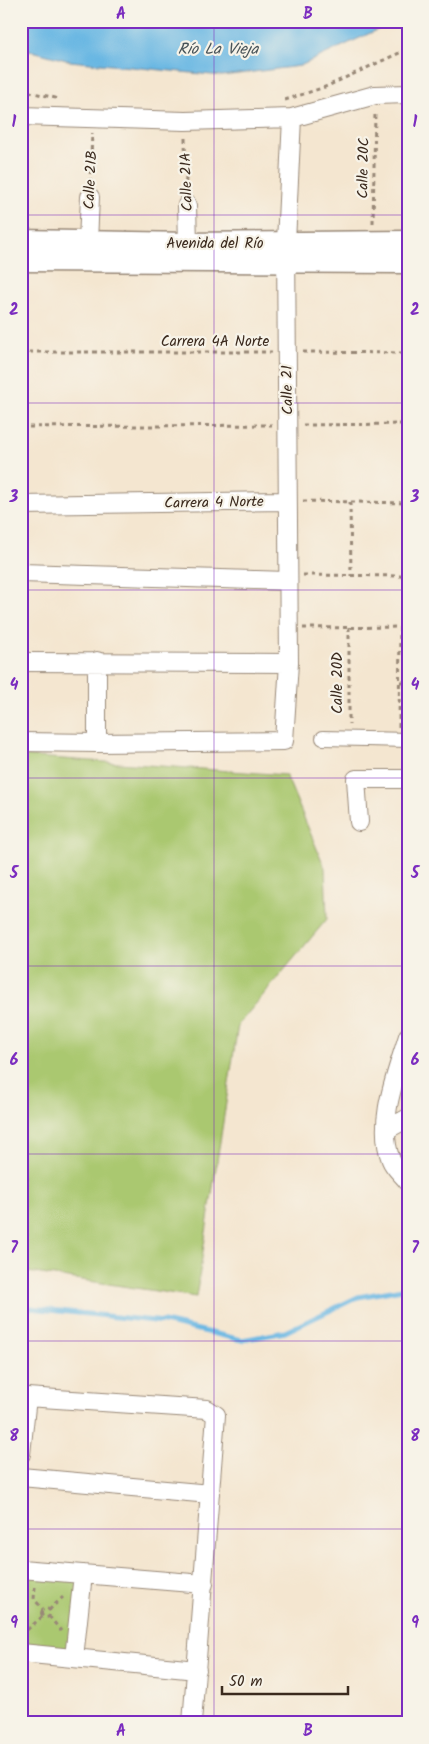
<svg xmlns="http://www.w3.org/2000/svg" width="429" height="1744" font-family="Kalam,sans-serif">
	<rect width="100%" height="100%" fill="#f7f3e8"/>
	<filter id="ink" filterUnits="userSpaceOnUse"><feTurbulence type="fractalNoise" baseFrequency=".02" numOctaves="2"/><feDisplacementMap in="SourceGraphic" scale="10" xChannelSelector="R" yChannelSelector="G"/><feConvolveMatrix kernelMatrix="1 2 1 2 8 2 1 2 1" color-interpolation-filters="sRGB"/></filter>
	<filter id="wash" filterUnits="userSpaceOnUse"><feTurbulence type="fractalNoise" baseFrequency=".0096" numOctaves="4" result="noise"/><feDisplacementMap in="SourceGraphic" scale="20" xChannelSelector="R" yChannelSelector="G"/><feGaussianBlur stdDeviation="1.12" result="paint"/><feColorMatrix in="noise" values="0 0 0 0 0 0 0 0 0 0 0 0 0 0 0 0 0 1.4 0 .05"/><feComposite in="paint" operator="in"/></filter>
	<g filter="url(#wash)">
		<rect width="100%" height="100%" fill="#f4e6d0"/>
		<path fill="#aac86f" stroke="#727946" d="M21 756 286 775 325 868 327 919 238 1025 196 1297 21 1271Z
			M21 1575 82 1579 75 1653 21 1647Z"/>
		<path fill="#69b7e3" stroke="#527080" d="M21 21H396L300 66 222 76 70 61 21 48Z"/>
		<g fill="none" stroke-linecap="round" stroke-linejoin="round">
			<path stroke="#69b7e3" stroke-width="5" d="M21 1307 164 1322 242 1340 285 1332 358 1297 408 1288"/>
		</g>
	</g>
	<g filter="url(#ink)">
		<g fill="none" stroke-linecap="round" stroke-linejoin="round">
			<defs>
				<path id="pedestrian" d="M323 738 408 740"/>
				<path id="minor" d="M21 116 185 121 292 118 375 95 408 94
					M187 205 188 244
					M88 242 90 197
					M21 505 287 501
					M21 573 288 581
					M21 662 289 663
					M21 742 97 743V661
					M97 743 284 741 289 663 286 242 292 118
					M359 822 356 779H408
					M408 1036C397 1073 376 1122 391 1160 394 1168 403 1175 408 1182
					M386 1130 408 1118
					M21 1454 27 1397 207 1409 216 1415 192 1723
					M21 1477 210 1494
					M21 1569 204 1584
					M21 1653 197 1670
					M74 1658 83 1574"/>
				<path id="tertiary" d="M21 241 188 244 408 242
					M21 260 408 262"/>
			</defs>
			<use href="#pedestrian" stroke="#988877" stroke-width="16"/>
			<use href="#minor" stroke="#988877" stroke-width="20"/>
			<use href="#tertiary" stroke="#988877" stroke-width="25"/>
			<path stroke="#988877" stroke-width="3" stroke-dasharray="4 4" stroke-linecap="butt" d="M21 90 60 99
				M285 100 325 87 408 49
				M185 138 186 189
				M90 182 92 133
				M373 223 375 112
				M21 352H272
				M303 352 408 353
				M303 425 408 424
				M21 427 272 425
				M303 501 408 503
				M350 502 351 576
				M303 575 408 576
				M405 576 406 503
				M349 627V724
				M303 628 408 627
				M400 682H408
				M399 727 400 627
				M35 1587 34 1599 43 1609
				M41.5 1613a4.5 4.5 0 1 1 9 0a4.5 4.5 0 1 1-9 0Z
				M49 1610 63 1597
				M49 1616 61 1631
				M21 1635 43 1616"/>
			<use href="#pedestrian" stroke="#fff" stroke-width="14"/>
			<use href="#minor" stroke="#fff" stroke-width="18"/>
			<use href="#tertiary" stroke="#fff" stroke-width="22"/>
		</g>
	</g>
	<path fill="none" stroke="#7b2cbf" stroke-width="1" stroke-opacity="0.55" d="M214 21V1723M21 215H408M21 403H408M21 590H408M21 778H408M21 966H408M21 1154H408M21 1341H408M21 1529H408"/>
	<g text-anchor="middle" stroke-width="4.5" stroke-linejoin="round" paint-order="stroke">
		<g font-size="15" fill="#3b2a1e" stroke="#f7f3e8">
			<text transform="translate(363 168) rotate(-89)" y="5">Calle 20C</text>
			<text transform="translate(90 180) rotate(-87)" y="5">Calle 21B</text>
			<text transform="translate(186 182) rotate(-92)" y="5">Calle 21A</text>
			<text x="215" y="248">Avenida del Río</text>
			<text x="215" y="346">Carrera 4A Norte</text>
			<text transform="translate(287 390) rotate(-91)" y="5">Calle 21</text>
			<text transform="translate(214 502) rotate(-1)" y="5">Carrera 4 Norte</text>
			<text transform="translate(337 683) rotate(-90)" y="5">Calle 20D</text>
		</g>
		<g font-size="16" font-style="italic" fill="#495459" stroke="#f7f3e8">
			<text x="218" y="54">Río La Vieja</text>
		</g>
	</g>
	<rect width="429" height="1744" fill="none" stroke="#f7f3e8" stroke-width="55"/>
	<path d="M222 1686v8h126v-8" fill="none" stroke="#3b2a1e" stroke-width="2.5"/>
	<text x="229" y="1686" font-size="15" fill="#3b2a1e" stroke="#f7f3e8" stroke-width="4" paint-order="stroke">50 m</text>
	<rect x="28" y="28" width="374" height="1688" fill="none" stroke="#7b2cbf" stroke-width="2"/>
	<g font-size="16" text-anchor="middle" font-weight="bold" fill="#7b2cbf">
		<text x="121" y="19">A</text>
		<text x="308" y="19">B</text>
		<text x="14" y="127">1</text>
		<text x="415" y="127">1</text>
		<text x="14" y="315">2</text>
		<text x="415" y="315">2</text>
		<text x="14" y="502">3</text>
		<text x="415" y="502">3</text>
		<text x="14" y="690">4</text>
		<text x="415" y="690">4</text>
		<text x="14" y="878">5</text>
		<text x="415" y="878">5</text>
		<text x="14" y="1065">6</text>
		<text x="415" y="1065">6</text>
		<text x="14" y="1253">7</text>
		<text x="415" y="1253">7</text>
		<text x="14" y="1441">8</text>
		<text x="415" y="1441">8</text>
		<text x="14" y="1628">9</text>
		<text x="415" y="1628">9</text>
		<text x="121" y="1736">A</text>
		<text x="308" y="1736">B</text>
	</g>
</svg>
